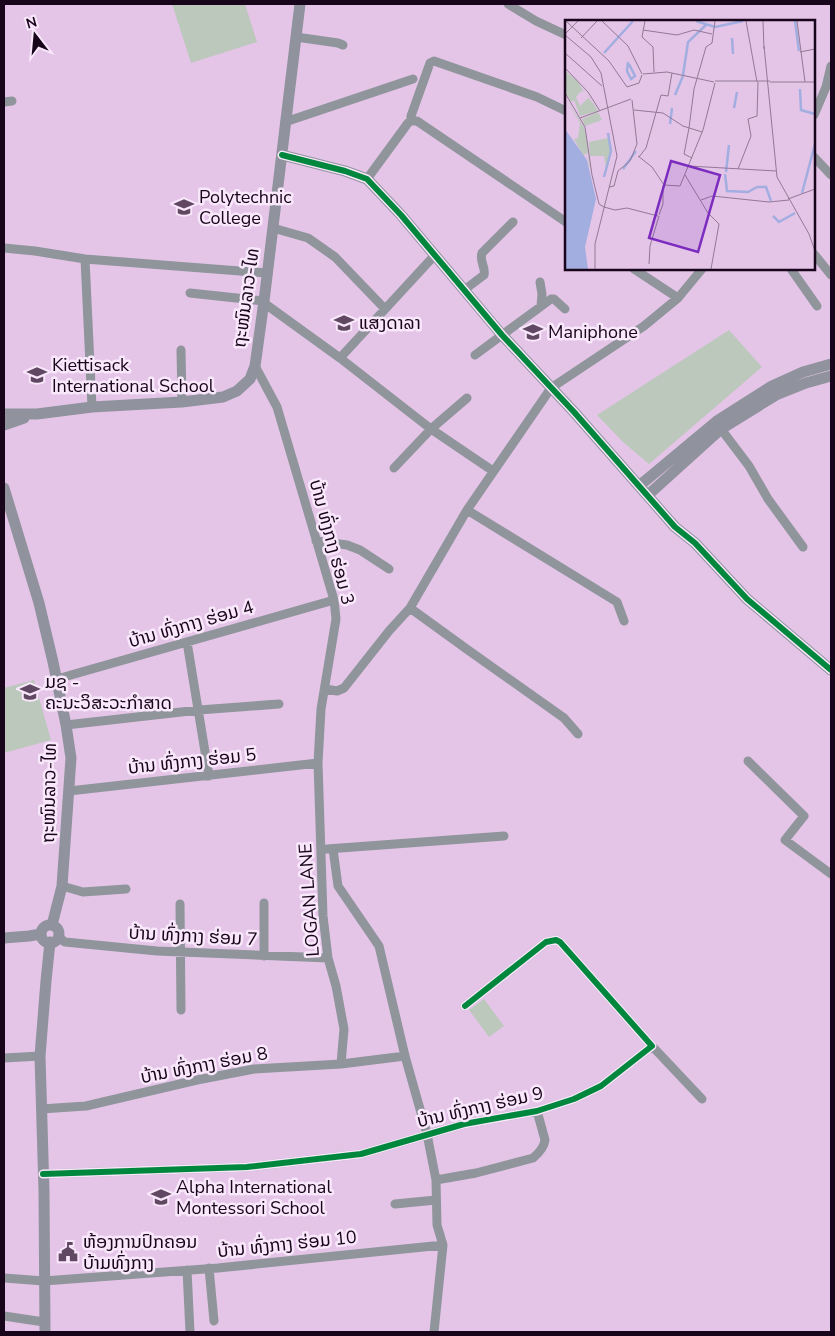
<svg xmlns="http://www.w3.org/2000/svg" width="835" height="1336" font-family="'Nunito Sans','Noto Sans Lao',sans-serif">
	<rect width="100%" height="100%" fill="#e4c5e8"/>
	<path fill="#bcc8bc" d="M172 4H245L257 42 191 63Z
		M729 330 762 367 649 464 623 442 597 415Z
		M34 680 51 740 4 753V688Z
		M484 999 504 1026 489 1037 469 1010Z"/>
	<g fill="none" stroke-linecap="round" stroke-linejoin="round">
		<path stroke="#8f959b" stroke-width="9" d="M508 4 536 21 566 35
			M296 37 338 43 343 45
			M4 102 12 101
			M814 115 826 87 831 66
			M411 121V116L430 63 434 61 537 97 566 111
			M285 122 413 79
			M814 157 831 175
			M367 179 408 123 411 121H417L566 222
			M273 228 308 238 335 257 385 309
			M4 248 35 251 85 259 267 273
			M814 254 831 275
			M85 259 92 407
			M634 269 678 298
			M791 269 817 306
			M540 282 542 294 541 306
			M464 290 484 275C486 267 479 261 482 253L513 222
			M190 293 264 301
			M264 303 340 358 431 429 394 468
			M181 350 182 402
			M475 355 551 299H554L565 309
			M340 358 434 256
			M255 366 277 407 334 600 336 619 321 709 318 763 323 916 328 958 336 986 344 1029 341 1064
			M467 398 431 429 493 471
			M721 429 749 466 768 499 803 547
			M467 510 617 602 624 621
			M316 541 347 545 360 550 389 569
			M187 642 209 776
			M57 679 334 600
			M326 689 337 691 344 688 389 631 410 608
			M66 725 199 710 279 704
			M578 734 564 718 468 650 410 608 467 510 551 388 644 326 678 298 702 269
			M748 761 804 816 785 840 831 874
			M69 791 318 763
			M327 849 504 836
			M333 849 338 886 379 946 405 1056 427 1134 436 1180 437 1225 443 1245 434 1332
			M62 886 83 892 126 889
			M180 904 181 1010
			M58 937 65 942 157 951 328 958
			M264 956V903
			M652 1046 702 1099
			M4 1058 40 1056
			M41 1109 86 1106 197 1080 254 1069 341 1064 405 1056
			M43 1174 247 1167 361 1154 464 1124 537 1111 574 1099 601 1086 652 1046 560 942 556 940 546 942 465 1006
			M436 1180 476 1173 533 1158C539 1153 544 1148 545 1140L537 1111
			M395 1204 436 1200
			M209 1268 214 1321
			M187 1270 190 1332
			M4 1278 44 1281 218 1268 443 1245
			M4 1316 44 1322"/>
		<path stroke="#90939d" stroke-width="11" d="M282 155 345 171 367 179 401 215 502 335 574 412 675 527 695 543 747 599 831 670
			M4 414H37L92 407 182 402 223 397 237 391 250 379 255 366 264 301 300 4
			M4 425 24 418
			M639 486 717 421 772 386 803 372 831 364
			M4 488 39 603 53 662 66 725 71 758 62 886 52 925
			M648 495 721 429 776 395 806 383 831 376
			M41 934a9 9 0 1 1 18 0a9 9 0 1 1-18 0Z
			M4 938 29 936 41 934
			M45 1332 44 1191 40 1056 46 981 50 942"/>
		<defs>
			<path id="cycleway" d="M282 155 345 171 367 179 401 215 502 335 574 412 675 527 695 543 747 599 831 670
				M43 1174 247 1167 361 1154 464 1124 537 1111 574 1099 601 1086 652 1046 560 942 556 940 546 942 465 1006"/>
		</defs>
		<use href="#cycleway" stroke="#f9e7fb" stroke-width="9"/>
		<use href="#cycleway" stroke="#00873e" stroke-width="6"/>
	</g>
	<defs>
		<symbol id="school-bare" viewBox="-9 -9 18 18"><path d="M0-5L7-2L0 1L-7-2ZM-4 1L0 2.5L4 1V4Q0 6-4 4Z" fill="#604863" stroke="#f9e7fb" stroke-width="2.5" paint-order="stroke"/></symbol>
		<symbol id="university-bare" viewBox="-9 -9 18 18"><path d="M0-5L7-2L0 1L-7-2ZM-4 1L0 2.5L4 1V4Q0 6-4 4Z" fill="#604863" stroke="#f9e7fb" stroke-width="2.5" paint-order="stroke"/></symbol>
		<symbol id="civic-bare" viewBox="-9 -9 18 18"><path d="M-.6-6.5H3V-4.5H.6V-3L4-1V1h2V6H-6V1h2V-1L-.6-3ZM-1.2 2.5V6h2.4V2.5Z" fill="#604863" stroke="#f9e7fb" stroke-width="2.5" paint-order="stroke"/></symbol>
	</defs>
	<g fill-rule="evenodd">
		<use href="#school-bare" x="170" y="193" width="28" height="28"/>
		<use href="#school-bare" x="330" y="309" width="28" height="28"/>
		<use href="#school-bare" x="519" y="318" width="28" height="28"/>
		<use href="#school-bare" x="23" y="361" width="28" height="28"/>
		<use href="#university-bare" x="16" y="678" width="28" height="28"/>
		<use href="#school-bare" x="147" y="1183" width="28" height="28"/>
		<use href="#civic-bare" x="54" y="1238" width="28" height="28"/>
	</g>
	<g text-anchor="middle" stroke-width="5" stroke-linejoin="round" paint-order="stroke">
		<g font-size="18" fill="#19051b" stroke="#f9e7fb" text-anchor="start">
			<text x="199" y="203">Polytechnic<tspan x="199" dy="21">College</tspan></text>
			<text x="359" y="329">ແສງດາລາ</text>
			<text x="548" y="338">Maniphone</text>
			<text x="52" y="371">Kiettisack<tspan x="52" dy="21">International School</tspan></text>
			<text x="45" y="688">ມຊ -<tspan x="45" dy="21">ຄະນະວິສະວະກຳສາດ</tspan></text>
			<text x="176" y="1193">Alpha International<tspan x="176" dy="21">Montessori School</tspan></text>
			<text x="83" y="1248">ຫ້ອງການປົກຄອນ<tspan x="83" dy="21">ບ້າມທົ່ງກາງ</tspan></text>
		</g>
		<g font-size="18" fill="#19051b" stroke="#f9e7fb">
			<text transform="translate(246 298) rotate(-82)" y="6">ຖະໜົນລາວ-ໄທ</text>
			<text transform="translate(332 542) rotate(75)" y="6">ບ້ານ ທົ່ງກາງ ຮ່ອມ 3</text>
			<text transform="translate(191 624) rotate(-16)" y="6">ບ້ານ ທົ່ງກາງ ຮ່ອມ 4</text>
			<text transform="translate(192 761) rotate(-6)" y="6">ບ້ານ ທົ່ງກາງ ຮ່ອມ 5</text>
			<text transform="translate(49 793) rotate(-89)" y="6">ຖະໜົນລາວ-ໄທ</text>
			<text transform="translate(309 900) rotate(-94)" y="6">LOGAN LANE</text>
			<text transform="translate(193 936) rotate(3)" y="6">ບ້ານ ທົ່ງກາງ ຮ່ອມ 7</text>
			<text transform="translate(204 1065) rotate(-11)" y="6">ບ້ານ ທົ່ງກາງ ຮ່ອມ 8</text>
			<text transform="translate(480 1107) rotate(-13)" y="6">ບ້ານ ທົ່ງກາງ ຮ່ອມ 9</text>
			<text transform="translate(287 1244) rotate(-6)" y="6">ບ້ານ ທົ່ງກາງ ຮ່ອມ 10</text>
		</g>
	</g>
	<g transform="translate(565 20)">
		<rect width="250" height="250" fill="#e4c5e8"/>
		<path d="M0 48 12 60 19 72 16 71 11 77 15 86 23 78 20 74 33 90 16 65 33 91 15 96 9 80 6 82 0 72V51L11 60ZM0 78 19 107 22 119 25 146 24 147 23 133 18 135 9 119 13 118 15 103ZM33 92 37 100 20 106 17 99ZM43 118 46 132 41 148 39 136H25L24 122Z" fill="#bcc8bc"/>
		<path d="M0 109 22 140 31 179 20 227 23 249H0Z" fill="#a2ade0"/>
		<path fill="none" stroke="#a2ade0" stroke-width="2.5" d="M131 1 150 7 178 1M230 1 234 31M167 18 168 34M39 33 68 1M63 42 62 51 66 59 70 56 64 44M118 55 123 22 142 4M235 69 236 90 250 94M110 75 118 56M169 88 172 72M105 104 107 88M58 149 71 131M161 152 164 125M160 154 162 171 183 172 192 167M39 157 46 131 43 113M192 167H201L206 181M237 173 250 124M208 196 214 202 230 193"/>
		<path fill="none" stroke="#937896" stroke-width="1" d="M1 1 44 41 62 67M37 1 63 26 77 54M80 1 77 17 88 27 89 52M181 1 192 62M198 1 199 29M232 1 240 62M78 10 112 15 129 10 147 14M0 14 13 1M0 15 26 37 36 53 52 136 30 224V249M16 18 32 1M199 26 212 157 244 214 250 231M235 32 250 29M0 33 37 66M0 48 23 72 35 91M78 54 102 52 149 62M150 61H205M205 62H250M62 67 74 63 77 55M0 73 20 107 27 155 34 184 39 187M69 90 98 93 118 106 137 112M15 98 66 79M124 108 129 69 141 27 147 23 150 1M124 108 119 134 127 138M73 136 87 147 99 165M74 137 81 128 96 75 103 76 107 53M124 146 211 151M173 149 186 116 183 99 192 96 193 62M120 155 143 193 154 204 146 249M99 165 115 166 138 110 150 63M44 167 49 166 53 151 65 141 72 124 67 80M223 179 250 169M136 180 147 176 204 182 224 180M39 187 50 190 62 188 93 196M94 195 98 184V166M84 244 85 226 94 196"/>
		<path fill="#7b2cbf" fill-opacity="0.15" stroke="#7b2cbf" stroke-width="2.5" d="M106 141 155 155 133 232 84 218Z"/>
		<rect width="250" height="250" fill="none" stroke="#19051b" stroke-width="2.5"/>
	</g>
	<rect width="835" height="1336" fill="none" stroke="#19051b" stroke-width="10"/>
	<g transform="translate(35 35) rotate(344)" stroke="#f9e7fb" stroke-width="4" paint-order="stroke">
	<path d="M0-4L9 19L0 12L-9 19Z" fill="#19051b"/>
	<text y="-8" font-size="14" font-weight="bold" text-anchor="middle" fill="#19051b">N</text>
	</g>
</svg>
